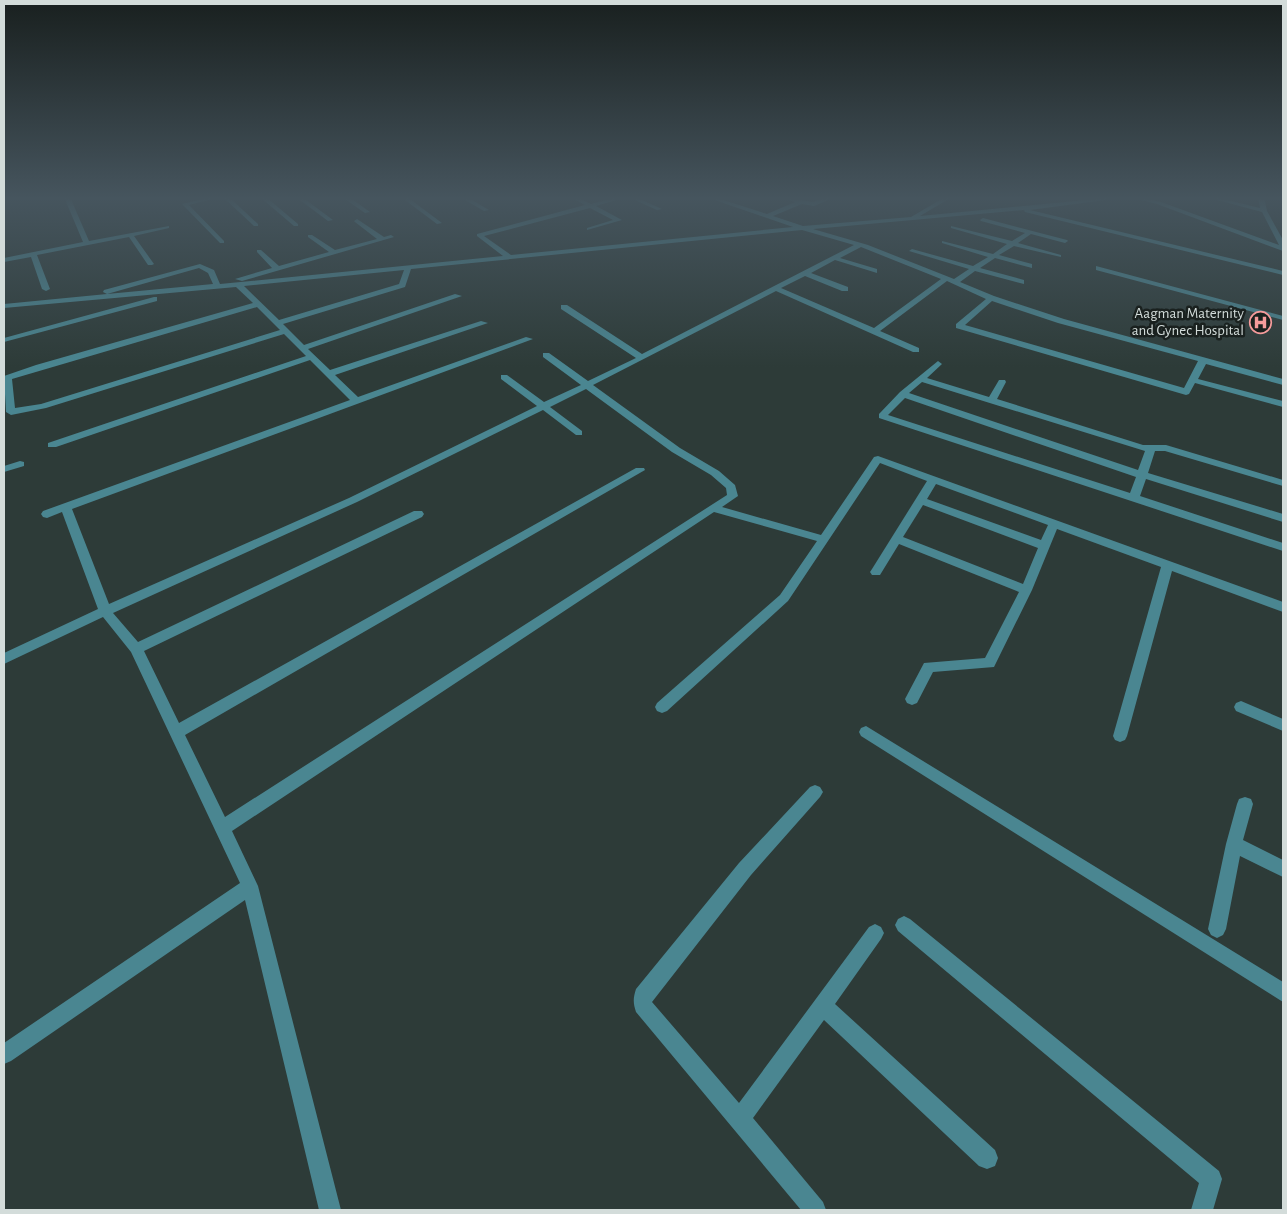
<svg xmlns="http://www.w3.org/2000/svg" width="1287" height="1214" font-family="'Alegreya Sans',sans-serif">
	<rect width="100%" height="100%" fill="#2d3b38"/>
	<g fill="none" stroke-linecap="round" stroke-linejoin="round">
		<path fill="#4a8691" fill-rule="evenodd" d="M64 197H70L89 241 169 226V228L134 236 154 264 152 265H148L129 237 37 255 50 289 46 291 42 289 31 257 4 262V258L83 242Z
			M160 197H174L162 200Z
			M210 197H220L189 205 224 241V243H220L182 204Z
			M223 197H229L258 224V226H254Z
			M260 197H266L298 224V226H294Z
			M296 197H302L333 220 328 221Z
			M342 197H349L370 212 365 213Z
			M401 197H407L442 223 437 224Z
			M460 197H467L489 210 484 211Z
			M570 197H577L591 204 617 197H626L596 206 622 220 587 230V228L613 220 590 208 484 236 511 255 793 227 706 197H714L767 214 795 202 780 197 813 202 827 197H835L814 206 802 204 773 216 803 226 911 217 945 197H952L920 216 1116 197 1113 199 1030 210 1283 271V275L1025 212 1024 210 813 229 868 245 954 279 969 269 909 251 912 249 973 266 988 257 942 243V241L993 254 1007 244 951 228V226L1012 241 1025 233 981 221 980 220 983 218 1067 240 1068 241 1065 243 1031 234 1018 243 1061 255V257L1014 246 999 255 1032 264V268L995 258 980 268 1024 280V284L975 271 960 282 994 296 1064 319 1283 379V385L1206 364 1198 379 1283 401V407L1195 383 1189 394 1186 395 956 328V324L986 299 947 281 880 331 919 348V352H913L776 291 593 385 680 448 719 471 735 485 738 496 722 507 821 535 874 457 878 456 1283 602V612L1172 571 1127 736 1125 740 1120 742 1115 740 1113 736 1161 567 1057 529 1032 590 994 667 933 672 917 703 912 705 907 703 905 699 924 663 985 658 1019 592 899 544 880 575H872L870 572 872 569 927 481 880 463 788 601 667 711 662 713 657 711 655 707 657 703 780 595 817 541 714 512 232 831 258 886 341 1210H319L245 900 11 1061 4 1064V1043L240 883 131 652 103 617 4 664V653L98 609 62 512 47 518 43 517 41 514 43 511 350 400 310 360 56 447H48V443L306 356 284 334 46 408 11 415 6 412 4 376 36 365 253 303 236 287 4 308V304L107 294 103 292 104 290 200 264 214 270 220 284 503 256 477 236V234L585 205ZM802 230 854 245 642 354 567 305H561V309L636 358 588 381 549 353H543V357L581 385 544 402 507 375H501V379L537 406 349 498 109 604 72 509 533 339 526 337 358 397 335 375 488 323 481 321 330 370 308 349 462 296 455 294 304 345 283 324 405 287 411 269ZM861 247 941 279 874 328 781 288 805 276 842 291H848V287L811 273 835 260 877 273V269L840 258ZM199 268 208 273 213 284 107 294ZM404 270 399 284 279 320 244 286ZM992 301 1058 323 1198 361 1184 388 965 325ZM257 307 280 330 41 404 15 408 12 379ZM586 389 672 452 711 475 726 488 727 495 225 817 185 735 645 470 644 468H636L179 723 144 651 422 517 424 514 422 511H414L138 642 113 613 357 502 543 410 576 435H582V431L550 407ZM936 484 1048 525 1041 540 927 499ZM923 505 1038 548 1023 584 903 537Z
			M628 197H635L662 209 657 210Z
			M1130 197H1139L1161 202 1279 245 1262 212 1206 197H1215L1260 208 1258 197H1264L1267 211 1283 240V251L1157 204Z
			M357 219 384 237 391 235 394 237 242 281 235 279 272 268 257 252V250H261L279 266 329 252 308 237V235H312L335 250 377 239 355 222 354 221Z
			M1096 266 1283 316V320L1096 270Z
			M154 297H157V301L4 342V338Z
			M938 361 942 364 927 378 989 397 999 380H1005L1006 382 997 399 1143 445H1166L1283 480V486L1165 451H1155L1148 473 1283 514V522L1146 479 1140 496 1283 543V551L879 418V414L900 392ZM922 382 1145 451 1138 470 909 393ZM905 398 1136 477 1130 493 888 415Z
			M20 461 24 462V466L4 472V466Z
			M1241 701 1283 719V731L1236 711 1234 707 1236 703Z
			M866 726 1283 982V1002L861 736 859 732 861 728Z
			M815 785 820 787 823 792 820 797 751 875 652 1002 739 1103 869 927 875 924 881 927 884 933 881 939 835 1004 995 1150 998 1158 995 1166 987 1169 979 1166 824 1020 753 1118 823 1202 826 1210H801L636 1012C633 1003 633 998 636 989L739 863 810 787Z
			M1245 797 1251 799 1253 804 1243 840 1283 860V877L1240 856 1226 929 1223 935 1217 938 1211 935 1208 929 1226 844 1237 804 1239 799Z
			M904 916 910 919 1219 1171 1222 1179 1213 1210H1191L1199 1183 898 931 895 925 898 919Z"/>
	</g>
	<linearGradient id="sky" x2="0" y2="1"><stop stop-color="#19201f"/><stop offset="0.54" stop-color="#46555e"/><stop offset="1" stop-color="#46555e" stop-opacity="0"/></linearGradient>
	<rect width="1287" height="367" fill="url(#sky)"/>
	<defs>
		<symbol id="hospital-ring" viewBox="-11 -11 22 22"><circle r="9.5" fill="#1a211f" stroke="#f59b9b" stroke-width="1.5"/><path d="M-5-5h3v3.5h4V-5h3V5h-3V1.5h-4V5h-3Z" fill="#f59b9b"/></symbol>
	</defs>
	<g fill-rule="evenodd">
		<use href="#hospital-ring" x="1248" y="310" width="25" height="25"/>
	</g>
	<g text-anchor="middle" stroke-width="5" stroke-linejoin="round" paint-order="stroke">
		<g font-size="15" fill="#d3dcda" stroke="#1a211f" text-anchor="end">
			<text x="1244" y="318">Aagman Maternity<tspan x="1244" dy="17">and Gynec Hospital</tspan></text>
		</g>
	</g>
	<rect width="1287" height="1214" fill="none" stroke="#d3dcda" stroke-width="10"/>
</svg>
